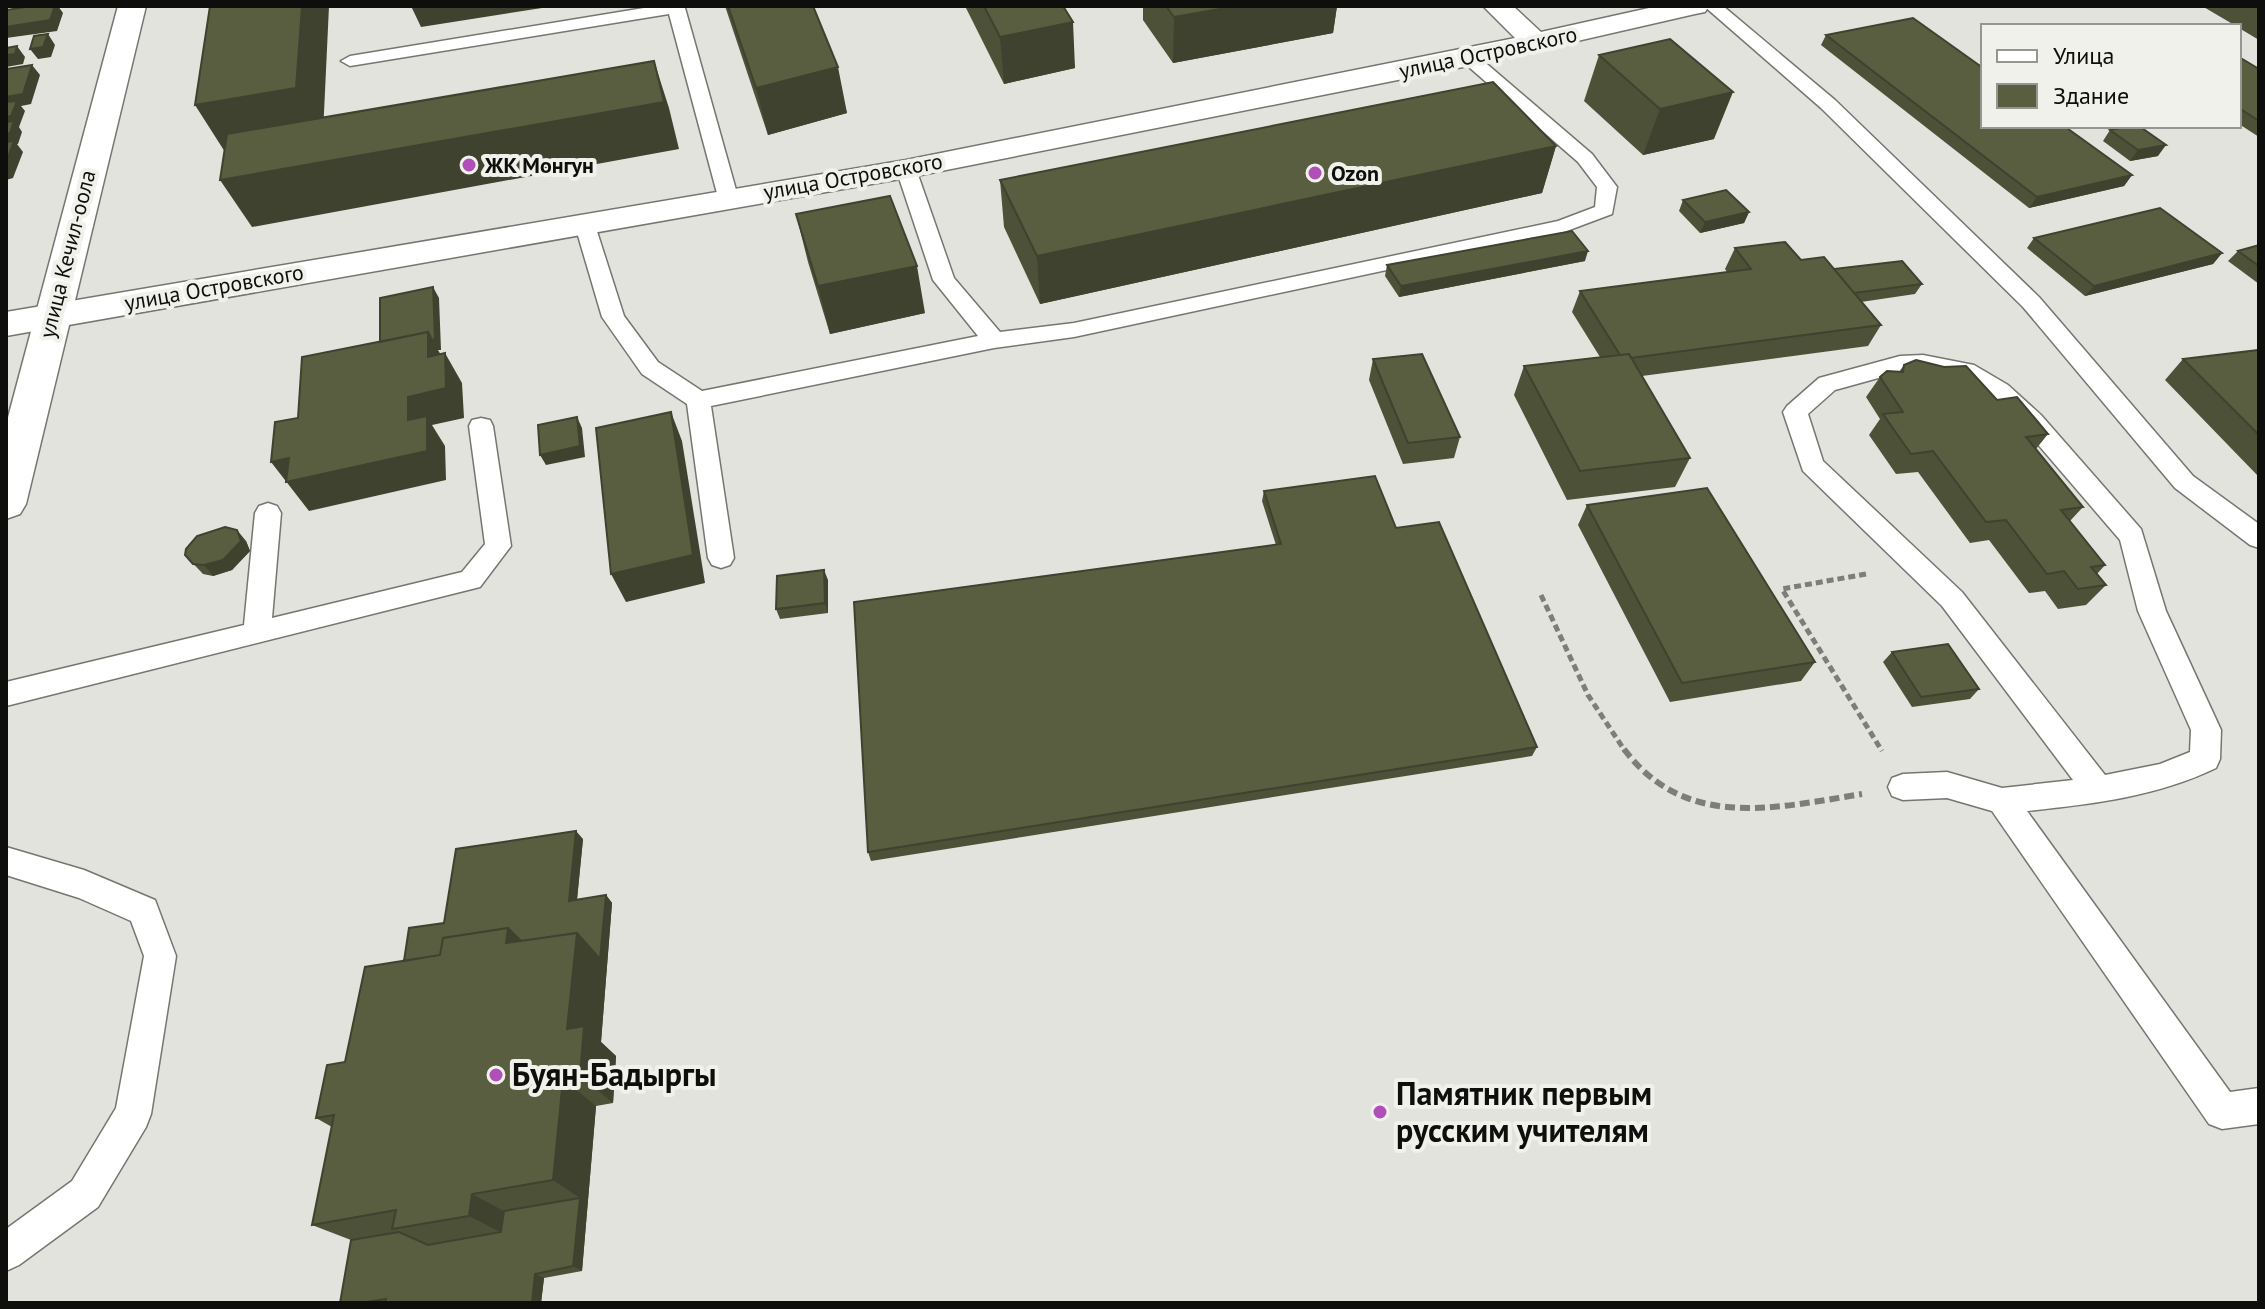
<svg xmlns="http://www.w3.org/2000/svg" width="2265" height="1309" font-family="'PT Sans',sans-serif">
	<rect width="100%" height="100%" fill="#e2e3dd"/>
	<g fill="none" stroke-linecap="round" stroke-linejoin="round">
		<defs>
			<path id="lane" d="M656 6 685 8 738 197 735 201 728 203 718 197 669 14 350 66 341 61 350 56Z
				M1704 6H1723L1835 100 2039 297 2193 476 2259 524V548L2250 545 2175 488 2023 307 1821 108Z
				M1468 52 1474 53 1592 154 1617 187 1612 214 1564 232 1074 337 994 348 711 406 734 558 730 565 721 568 712 565 708 558 687 404 642 374 602 317 574 222 577 218H591L594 222 624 316 658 362 702 391 978 336 933 280 896 169 906 163 916 169 954 278 1000 332 1074 323 1558 221 1595 207 1597 187 1578 162 1462 61 1459 57Z
				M1923 355 1974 365 2008 385 2041 415 2141 529 2166 611 2221 730 2220 759 2216 768C2156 797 2092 804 2027 811L2230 1092 2259 1088V1124L2222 1129 2209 1124 1992 811 1947 798 1903 800 1892 796 1888 787 1892 778 1903 774 1947 772 2002 788 2073 780 1942 606 1803 471 1783 412 1787 406 1819 378 1900 356ZM1923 371 1960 378 1992 397 2023 427 2120 540 2138 611 2191 730 2190 752 2160 764 2105 775 1962 592 1823 461 1808 414 1835 390 1900 372Z
				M481 418 490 420 493 426 511 546 480 587 6 706V682L244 625 255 513 259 506 268 503 277 506 281 513 272 618 462 572 485 544 469 426 472 420Z
				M6 847 84 870 155 900 176 956 151 1114 146 1127 98 1207 19 1265 6 1271V1229L72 1181 116 1108 144 956 131 921 79 898 6 875Z"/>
			<path id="street" d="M1483 6H1513L1541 32 1658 6H1709L1705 12 1695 14 1468 66 906 178 6 336V312L906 160 1515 38Z"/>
			<path id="secondary" d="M118 6H146L26 504 20 514 6 519V425Z"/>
		</defs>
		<use href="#lane" stroke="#757670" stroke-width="3"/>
		<use href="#street" stroke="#757670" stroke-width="3"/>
		<use href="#secondary" stroke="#757670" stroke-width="3"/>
		<path stroke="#7d7d79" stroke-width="5" stroke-dasharray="7 4" stroke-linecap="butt" d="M1866 574 1782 589 1882 751
			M1541 595 1588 695 1625 751"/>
		<path stroke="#7d7d79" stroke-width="6" stroke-dasharray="10 5" stroke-linecap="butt" d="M1624 749C1685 831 1775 808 1862 794"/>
		<use href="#lane" fill="#fff" fill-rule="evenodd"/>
		<use href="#street" fill="#fff" fill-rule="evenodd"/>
		<use href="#secondary" fill="#fff" fill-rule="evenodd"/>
	</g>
	<path fill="#4d5138" d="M725 6H813L847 113 768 135Z
		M965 6H1063L1075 68 1004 84Z
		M1143 6H1337L1333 33 1173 63 1143 20Z
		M2202 6H2259V40L2239 28V26H2236Z
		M1826 35 2132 175 2124 186 2029 208 1821 45Z
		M1599 55 1714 139 1643 155 1584 101Z
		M2239 57 2259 69V137L2239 124Z
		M2110 130 2158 156 2130 161 2103 141Z
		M1556 146 1542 193 1040 304 1004 227 1000 180Z
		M1683 200 1749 212 1744 223 1700 233 1679 211Z
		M796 214 925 313 830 334 808 262Z
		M2034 238 2222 253 2213 264 2085 296 2027 248Z
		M2259 245V284L2228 261 2238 251Z
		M1735 248 1801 260 1834 269 1922 284 1915 294 1861 302 1881 325 1868 346 1642 376 1690 458 1675 487 1567 500 1514 395 1524 366 1600 357 1572 312 1580 291 1727 272 1725 269Z
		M1585 261 1399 297 1385 276 1387 265Z
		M2259 350V477L2165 380 2183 359Z
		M1373 359 1460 437 1454 458 1403 464 1369 380Z
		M1904 365 1997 400 2048 434 2036 449 2083 507 2070 521 2105 565 2097 574 2106 585 2086 605 2058 609 2045 591 2029 593 1989 540 1970 543 1918 472 1896 474 1869 435 1880 419 1866 397 1880 377 1899 372Z
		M1264 491 1396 528 1537 747 1532 756 871 861 868 852 1276 545 1262 501Z
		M1587 505 1815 662 1801 681 1670 702 1578 525Z
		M246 541 250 551 232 570 213 576 203 574 185 555Z
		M828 580V613L780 619 776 609Z
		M1892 652 1979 689 1970 699 1912 707 1883 662Z
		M583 839 577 900 606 895 612 903 601 1042 616 1056 613 1103 596 1106 582 1271 544 1278 541 1303H340L351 1240 312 1225 332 1127 316 1118 345 1062 404 961 444 923Z"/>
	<path fill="#3f422e" d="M55 6H58L63 13 57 31 6 38V27Z
		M302 6H329L323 134 225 152 195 105Z
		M411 6H555L421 27Z
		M1237 6H1337L1333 33 1173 63 1174 17Z
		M1073 22 1075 68 1004 84 1000 37Z
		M48 34 55 45 51 57 38 59 30 49Z
		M17 46 25 57 23 64 6 67V55Z
		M654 61 669 108 679 149 252 227 220 180Z
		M32 65 40 75 31 104 21 106 25 111 19 127 22 132 18 144H17L23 152 13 178 6 180V97Z
		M838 67 847 113 768 135 756 88Z
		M1733 92 1714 139 1643 155 1660 109Z
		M2166 145 2158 156 2130 161 2138 150Z
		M1556 146 1542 193 1040 304 1037 256Z
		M2132 175 2124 186 2029 208 2037 197Z
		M1749 212 1744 223 1700 233 1705 222Z
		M1588 251 1585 261 1399 297 1401 286Z
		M2222 253 2213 264 2085 296 2094 286Z
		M917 266 925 313 830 334 818 286Z
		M433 287 439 298 441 350H438L445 362H387L428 332Z
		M445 353 462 383 464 418 432 425 445 446 446 480 309 511 271 462 289 458 408 420V397Z
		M671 412 682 441 705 583 626 602 611 574Z
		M577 417 582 428 585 457 546 465 540 455Z
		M237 530 246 541 250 551 232 570 213 576 204 565Z
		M824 570 828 580V613L825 603Z
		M576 831 583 839 576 909 569 901Z
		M606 895 612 903 601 1042 616 1056 613 1103 580 1075 567 1029 577 933Z
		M508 928 542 962 506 943Z
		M563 1079 596 1106 582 1271 573 1266 580 1198 553 1180Z
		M472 1194 513 1216 510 1237 469 1216Z
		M535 1274 544 1278 541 1303H532Z"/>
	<path fill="#5a5e41" stroke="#3f422e" stroke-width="2" d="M32 6H55L50 20 6 27V10Z
		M210 6H302L296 88 195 105Z
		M728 6H813L838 67 756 88Z
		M984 6H1063L1073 22 1000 37Z
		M1166 6H1237L1174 17Z
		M1913 18 1983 68V126H2064L2132 175 2037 197 1826 35Z
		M48 34 43 47 30 49 34 36Z
		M1670 39 1733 92 1660 109 1599 55Z
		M17 46 15 54 6 55V48Z
		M2239 57 2259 69V121L2239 108Z
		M654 61 664 102 220 180 227 134Z
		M32 65 23 94 6 97V69Z
		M1493 82 1556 146 1037 256 1000 180Z
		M17 101 11 116 6 117V102Z
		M14 121 10 133 6 134V122Z
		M2130 126H2139L2166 145 2138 150 2110 130Z
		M14 141 6 163V142Z
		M1726 190 1749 212 1705 222 1683 200Z
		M890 196 917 266 818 286 796 214Z
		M2160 208 2222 253 2094 286 2034 238Z
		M1572 231 1588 251 1401 286 1387 265Z
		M1785 242 1801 260 1824 257 1881 325 1631 358 1629 354 1620 355 1580 291 1751 269 1735 248Z
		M2259 245V266L2238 251Z
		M1902 261 1922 284 1854 293 1834 269Z
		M433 287 435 339 432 340 428 332 380 342V298Z
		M428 332V357L445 353 446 388 408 397V420L427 416V451L286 482 289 458 271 462 275 422 298 418 302 357Z
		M2259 350V435L2183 359Z
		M1422 354 1460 437 1408 443 1373 359Z
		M1629 354 1690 458 1580 471 1524 366Z
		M1916 360 1944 367 1966 366 1997 400 2017 397 2048 434 2026 437 2083 507 2061 510 2105 565 2091 567 2106 585 2078 589 2064 571 2047 574 2006 520 1986 522 1933 451 1911 454 1883 414 1903 412 1880 377 1887 371 1903 372 1904 365Z
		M671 412 693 555 611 574 596 428Z
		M577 417 580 446 540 455 538 425Z
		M1375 476 1396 528 1439 522 1537 747 868 852 854 602 1281 544 1264 491Z
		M1707 488 1815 662 1682 683 1587 505Z
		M225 527 237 530 241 541 223 560 204 565 193 564 185 555 186 549 197 536Z
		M824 570 825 603 776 609 777 576Z
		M1948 644 1979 689 1921 697 1892 652Z
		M576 831 569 901 606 895 600 959 577 933 521 941 508 928 443 938 440 955 404 961 409 928 444 923 456 849Z
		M508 928 506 943 577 933 567 1029 584 1026 580 1075 563 1079 553 1180 472 1194 469 1216 392 1229 396 1210 312 1225 334 1115 316 1118 327 1065 345 1062 365 967 440 955 443 938Z
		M580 1198 573 1266 535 1274 532 1303H385L386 1299 360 1303H340L351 1240 399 1232 428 1245 501 1232 504 1211Z"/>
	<g fill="#b04fb7" stroke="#eff1ea" stroke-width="3">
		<circle cx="469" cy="165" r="8"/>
		<circle cx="1315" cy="173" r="8"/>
		<circle cx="496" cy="1075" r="8"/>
		<circle cx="1380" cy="1112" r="8"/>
	</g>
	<g text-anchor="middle" stroke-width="8" stroke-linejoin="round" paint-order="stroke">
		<g font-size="22" fill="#0e0e0c" stroke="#eff1ea">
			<text transform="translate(1488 52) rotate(-12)" y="8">улица Островского</text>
			<text transform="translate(853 176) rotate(-10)" y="8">улица Островского</text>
			<text transform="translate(67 254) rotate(-76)" y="8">улица Кечил-оола</text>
			<text transform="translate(214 287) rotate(-10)" y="8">улица Островского</text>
		</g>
		<g font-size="22" font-weight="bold" fill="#0e0e0c" stroke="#eff1ea" text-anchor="start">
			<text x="485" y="173">ЖК Монгун</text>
			<text x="1331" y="181">Ozon</text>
		</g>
		<g font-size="32" font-weight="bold" fill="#0e0e0c" stroke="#eff1ea" text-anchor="start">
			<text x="512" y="1086">Буян-Бадыргы</text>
			<text x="1396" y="1105">Памятник первым<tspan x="1396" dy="37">русским учителям</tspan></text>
		</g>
	</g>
	<rect width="2265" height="1309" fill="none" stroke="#0e0e0c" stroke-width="16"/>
	<rect x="1981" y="24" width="260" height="104" fill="#eff1ea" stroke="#959691" stroke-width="2"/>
	<rect x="1997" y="50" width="40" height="12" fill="#ffffff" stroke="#959691" stroke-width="2"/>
	<text x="2053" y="64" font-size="24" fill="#0e0e0c">Улица</text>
	<rect x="1997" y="84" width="40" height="24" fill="#5a5e41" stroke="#959691" stroke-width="2"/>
	<text x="2053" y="104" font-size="24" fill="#0e0e0c">Здание</text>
</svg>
